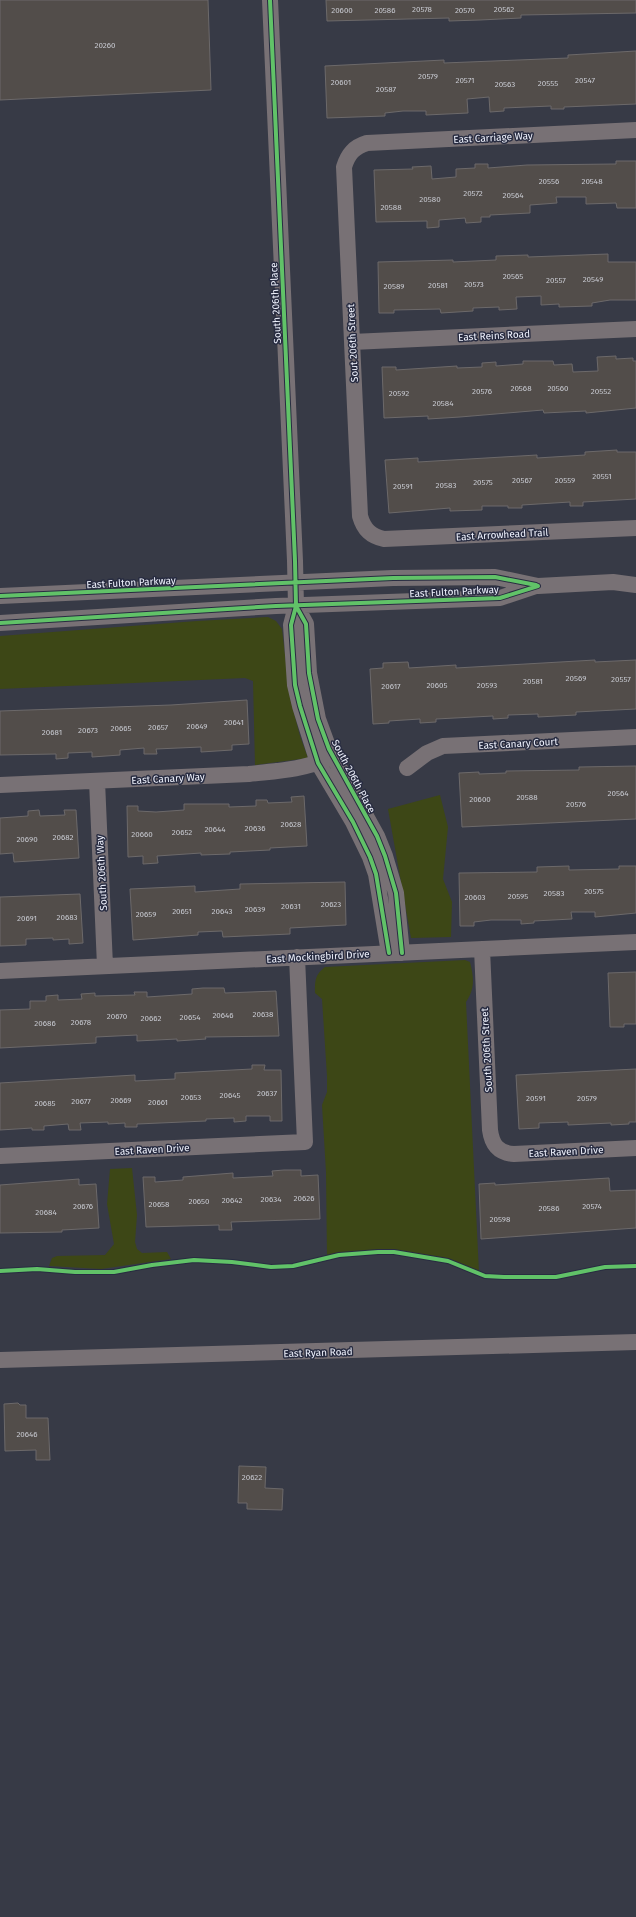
<svg xmlns="http://www.w3.org/2000/svg" width="636" height="1917" font-family="'Fira Sans',sans-serif">
	<rect width="100%" height="100%" fill="#373a46"/>
	<path fill="#3d4716" d="M268 617 276 621 282 629 290 698 300 736 308 758 255 765 253 681 245 678 0 689V636L197 621Z
		M440 795 448 827 443 879 452 902 451 937 411 938 388 809Z
		M465 960 470 962C474 978 475 989 466 1002L479 1273C429 1254 381 1245 327 1258L326 1172 322 1105 327 1092V1076L322 999 315 993C315 980 315 975 325 967Z
		M132 1168 137 1215 135 1242 137 1249 142 1253 167 1252 171 1259 101 1269 49 1266 52 1258 57 1256 105 1255 114 1244 107 1204 110 1169Z"/>
	<path fill="#524d4a" stroke="#6c696a" d="M0 0H208L211 90 0 100Z
		M326 0H636V13L521 15V18L480 20 449 21V18L327 21Z
		M636 51V104L564 107V109H551V106L504 108V111L490 112 489 97 467 99 468 113 426 115V111H403L385 113V116L327 118 325 66 444 60V63L568 58V55Z
		M616 161H636V208H617L616 203 586 204V197H556L557 203 530 205V213L490 215V217H481V222L466 223 465 218 439 220V227L427 228V221L376 222 374 170 413 169 412 167 431 166 432 179 456 177V169L475 168V164H488V168L527 165 616 164Z
		M608 254V262H636V300H610L592 303V306L559 307V304L541 305V296L516 297 517 309 499 310V307L473 308V311L441 313 440 309 394 310V313H379L378 262 453 260V262L496 260V256L528 255V257Z
		M616 356V359L633 358V361H636V408L586 413V411L544 413 543 410 460 417 428 419V416L384 418 382 367H396V370L457 366V368L482 367V363L496 362V366L523 364V361H553L554 365 572 364 573 372 598 371 597 357Z
		M617 450V452H636V499L583 502V506H570V502L522 505V508H508V506H482V510L450 511V508L389 513 385 460 418 458V462L537 455V458L585 455V452Z
		M595 660V662L636 660V709L576 712V715L538 717V714L508 715V718L493 719V716L436 719V722L420 723V719L389 721V723L373 724 370 669 383 668V663L408 662 409 668 456 665V668Z
		M247 700 249 744 232 745V750L201 752V747L156 749 157 754H144V748L120 750V755L92 757V752L68 753V758L56 759V754L0 755V711L171 705Z
		M636 766V819L462 827 459 773 479 772V774L506 773V771L579 770V767Z
		M304 796 307 846 270 848V850L230 852V854L201 855V853L157 856 158 863 143 864V856L128 857 127 806H138V811L156 812 184 810V804H229V807L256 806V800H267L268 803 292 802 291 797Z
		M39 810 40 816 65 815 64 810H76L79 858 14 862 13 853 0 854V818L28 816V811Z
		M569 866V870L619 869V866H636V913L595 917V912H571L572 919 534 921V923L521 924V920H491L474 922V926H460L459 873 537 872V867Z
		M345 882 346 925 290 928V934L223 937 222 931 198 932V935L133 940 130 889 195 886V892L240 889V884Z
		M80 894 83 943 69 944V939L53 940V938L26 939V945L0 946V897Z
		M636 972V1024H624V1027H610L608 973Z
		M203 988H224L225 993 276 991 279 1036 205 1037 206 1039 177 1041V1039L137 1041V1035L96 1037V1043L0 1048V1010L30 1009V1001H46V996L58 995V1000L82 999 81 994 95 993V996L135 995 134 992H147V997L192 994V989Z
		M252 1065H265L264 1070H281L282 1121H270V1116H246V1121L234 1122V1118L206 1119V1121L137 1124V1127H125V1123L108 1124V1122L80 1123 81 1130H69L68 1124 44 1126V1130H32V1128L0 1130V1083L135 1075V1081L175 1079V1073L252 1069Z
		M636 1069V1122H629V1124L611 1125V1123L568 1125V1122L539 1123V1128L519 1129 516 1075Z
		M284 1170H301V1176L318 1175 320 1219 231 1222 232 1230H219V1225L146 1227 143 1177H155V1182L183 1180V1177L233 1173V1178L273 1176 272 1171Z
		M609 1178 610 1191 636 1190V1228L481 1239 479 1184 495 1183V1185Z
		M79 1179V1185L96 1184 99 1228 62 1230V1232L0 1233V1185Z
		M18 1403 20 1405H26V1418H48L50 1460H36V1450L5 1451 4 1404Z
		M239 1466 266 1467 265 1488 283 1489 282 1510 247 1509V1503H238Z"/>
	<g fill="none" stroke-linecap="round" stroke-linejoin="round">
		<path stroke="#787175" stroke-width="16" d="M270 0 295 561 296 606 291 625 295 685 300 706 318 763 353 822 370 857 376 874 389 953
			M636 130 367 143C354 147 348 154 344 167L360 516C364 530 371 536 384 539L636 528
			M352 342 636 329
			M0 596 393 578 495 577 538 586 613 582 636 585
			M296 606 306 624 309 673 318 719 329 749 377 836 385 856 396 893 402 953
			M0 623 276 606 500 598 536 586
			M407 768 427 753 443 746 636 737
			M97 781 105 966
			M0 785 249 774C274 771 303 770 326 759
			M482 949 490 1130C492 1145 498 1153 514 1154L636 1148
			M0 971 636 942
			M0 1156 305 1142 297 957
			M0 1360 636 1342"/>
		<defs>
			<path id="cycleway" d="M270 0 295 561 296 606 291 625 295 685 300 706 318 763 353 822 370 857 376 874 389 953
				M0 596 393 578 495 577 536 585
				M296 606 306 624 309 673 318 719 329 749 377 836 385 856 396 893 402 953
				M0 623 276 606 500 598 538 586
				M0 1271 37 1269 75 1272H114L152 1265 194 1260 232 1262 271 1267 293 1266 339 1255 378 1252H394L448 1261 485 1276 504 1277H556L605 1267 636 1266"/>
		</defs>
		<use href="#cycleway" stroke="#282c41" stroke-width="6"/>
		<use href="#cycleway" stroke="#61c268" stroke-width="4"/>
	</g>
	<g text-anchor="middle" stroke-width="3" stroke-linejoin="round" paint-order="stroke">
		<g font-size="8" fill="#c8cad1">
			<text x="422" y="12">20578</text>
			<text x="504" y="12">20562</text>
			<text x="342" y="13">20600</text>
			<text x="385" y="13">20586</text>
			<text x="465" y="13">20570</text>
			<text x="105" y="48">20260</text>
			<text x="428" y="79">20579</text>
			<text x="465" y="83">20571</text>
			<text x="585" y="83">20547</text>
			<text x="341" y="85">20601</text>
			<text x="548" y="86">20555</text>
			<text x="505" y="87">20563</text>
			<text x="386" y="92">20587</text>
			<text x="549" y="184">20556</text>
			<text x="592" y="184">20548</text>
			<text x="473" y="196">20572</text>
			<text x="513" y="198">20564</text>
			<text x="430" y="202">20580</text>
			<text x="391" y="210">20588</text>
			<text x="513" y="279">20565</text>
			<text x="593" y="282">20549</text>
			<text x="556" y="283">20557</text>
			<text x="474" y="287">20573</text>
			<text x="438" y="288">20581</text>
			<text x="394" y="289">20589</text>
			<text x="521" y="391">20568</text>
			<text x="558" y="391">20560</text>
			<text x="482" y="394">20576</text>
			<text x="601" y="394">20552</text>
			<text x="399" y="396">20592</text>
			<text x="443" y="406">20584</text>
			<text x="602" y="479">20551</text>
			<text x="522" y="483">20567</text>
			<text x="565" y="483">20559</text>
			<text x="483" y="485">20575</text>
			<text x="446" y="488">20583</text>
			<text x="403" y="489">20591</text>
			<text x="576" y="681">20569</text>
			<text x="621" y="682">20557</text>
			<text x="533" y="684">20581</text>
			<text x="437" y="688">20605</text>
			<text x="487" y="688">20593</text>
			<text x="391" y="689">20617</text>
			<text x="234" y="725">20641</text>
			<text x="197" y="729">20649</text>
			<text x="158" y="730">20657</text>
			<text x="121" y="731">20665</text>
			<text x="88" y="733">20673</text>
			<text x="52" y="735">20681</text>
			<text x="618" y="796">20564</text>
			<text x="527" y="800">20588</text>
			<text x="480" y="802">20600</text>
			<text x="576" y="807">20576</text>
			<text x="291" y="827">20628</text>
			<text x="255" y="831">20636</text>
			<text x="215" y="832">20644</text>
			<text x="182" y="835">20652</text>
			<text x="142" y="837">20660</text>
			<text x="63" y="840">20682</text>
			<text x="27" y="842">20690</text>
			<text x="594" y="894">20575</text>
			<text x="554" y="896">20583</text>
			<text x="518" y="899">20595</text>
			<text x="475" y="900">20603</text>
			<text x="331" y="907">20623</text>
			<text x="291" y="909">20631</text>
			<text x="255" y="912">20639</text>
			<text x="182" y="914">20651</text>
			<text x="222" y="914">20643</text>
			<text x="146" y="917">20659</text>
			<text x="67" y="920">20683</text>
			<text x="27" y="921">20691</text>
			<text x="263" y="1017">20638</text>
			<text x="223" y="1018">20646</text>
			<text x="117" y="1019">20670</text>
			<text x="190" y="1020">20654</text>
			<text x="151" y="1021">20662</text>
			<text x="81" y="1025">20678</text>
			<text x="45" y="1026">20686</text>
			<text x="267" y="1096">20637</text>
			<text x="230" y="1098">20645</text>
			<text x="191" y="1100">20653</text>
			<text x="536" y="1101">20591</text>
			<text x="587" y="1101">20579</text>
			<text x="121" y="1103">20669</text>
			<text x="81" y="1104">20677</text>
			<text x="158" y="1105">20661</text>
			<text x="45" y="1106">20685</text>
			<text x="304" y="1201">20626</text>
			<text x="271" y="1202">20634</text>
			<text x="232" y="1203">20642</text>
			<text x="199" y="1204">20650</text>
			<text x="159" y="1207">20658</text>
			<text x="83" y="1209">20676</text>
			<text x="592" y="1209">20574</text>
			<text x="549" y="1211">20586</text>
			<text x="46" y="1215">20684</text>
			<text x="500" y="1222">20598</text>
			<text x="27" y="1437">20646</text>
			<text x="252" y="1480">20622</text>
		</g>
		<g font-size="10" fill="#f0f3fe" stroke="#282c41">
			<text transform="translate(493 137) rotate(-3)" y="4">East Carriage Way</text>
			<text transform="translate(275 303) rotate(-93)" y="4">South 206th Place</text>
			<text transform="translate(494 335) rotate(-3)" y="4">East Reins Road</text>
			<text transform="translate(352 343) rotate(-93)" y="4">Sout 206th Street</text>
			<text transform="translate(502 534) rotate(-3)" y="4">East Arrowhead Trail</text>
			<text transform="translate(131 582) rotate(-3)" y="4">East Fulton Parkway</text>
			<text transform="translate(454 591) rotate(-3)" y="4">East Fulton Parkway</text>
			<text transform="translate(518 743) rotate(-3)" y="4">East Canary Court</text>
			<text transform="translate(354 776) rotate(62)" y="4">South 206th Place</text>
			<text transform="translate(168 778) rotate(-3)" y="4">East Canary Way</text>
			<text transform="translate(101 873) rotate(-93)" y="4">South 206th Way</text>
			<text transform="translate(318 956) rotate(-3)" y="4">East Mockingbird Drive</text>
			<text transform="translate(486 1050) rotate(-93)" y="4">South 206th Street</text>
			<text transform="translate(152 1149) rotate(-3)" y="4">East Raven Drive</text>
			<text transform="translate(566 1151) rotate(-3)" y="4">East Raven Drive</text>
			<text transform="translate(318 1352) rotate(-2)" y="4">East Ryan Road</text>
		</g>
	</g>
</svg>
